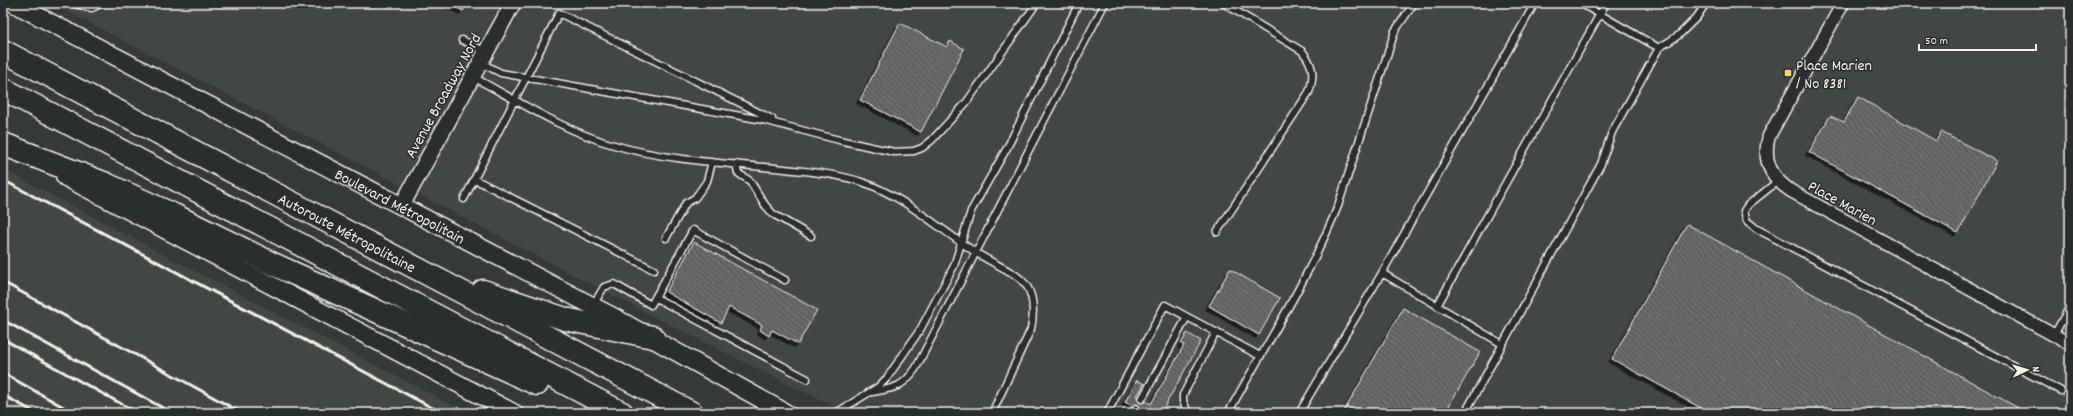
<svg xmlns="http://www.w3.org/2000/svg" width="2073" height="416" font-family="Dekko,sans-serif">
	<defs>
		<pattern id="building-back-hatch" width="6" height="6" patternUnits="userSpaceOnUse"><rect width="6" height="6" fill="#616362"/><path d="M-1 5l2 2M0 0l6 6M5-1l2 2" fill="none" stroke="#787a78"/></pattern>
		<filter id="shadow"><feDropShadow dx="-3.5" dy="3.5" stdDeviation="0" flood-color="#0009"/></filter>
	</defs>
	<rect width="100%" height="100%" fill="#363939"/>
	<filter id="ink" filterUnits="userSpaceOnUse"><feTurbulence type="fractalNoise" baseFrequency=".025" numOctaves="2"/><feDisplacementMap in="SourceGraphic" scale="8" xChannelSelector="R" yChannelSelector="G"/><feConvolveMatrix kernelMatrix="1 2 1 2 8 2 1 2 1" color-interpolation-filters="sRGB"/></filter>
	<g filter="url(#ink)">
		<path fill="#434645" d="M51 3H2070V413H846L662 321Z
			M3 169 180 263 467 413H3Z"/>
		<path fill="url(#building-back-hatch)" stroke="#f4f1e8" filter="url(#shadow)" d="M448 3H467L463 11Z
			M900 23 947 47 950 41 964 49 921 132 860 100Z
			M1858 97 1936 141 1941 132 1997 161 1958 233 1809 152 1830 116 1844 122Z
			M1687 224 2027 413H1710L1612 359Z
			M694 242 817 310 798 344 772 330 769 336 760 330 762 325 729 307 721 323 666 292Z
			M1230 269 1280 298 1259 335 1209 306Z
			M1403 308 1480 352 1445 413H1343Z
			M1187 333 1201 341 1161 413H1139L1141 411 1125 402 1137 380 1144 384 1137 396 1151 404 1184 345 1181 344Z"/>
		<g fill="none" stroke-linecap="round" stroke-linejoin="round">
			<defs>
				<path id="service" d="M71 3 92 8 103 3
					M1580 3 1659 48
					M2068 3 2070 4
					M462 40 486 52
					M481 63 501 73 763 120 839 140 894 152 914 151 922 148 932 140 966 103 1037 3
					M473 77C518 101 564 131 614 145 665 160 722 163 775 168 804 171 834 173 862 182 904 196 938 228 975 252 1012 276 1041 275 1031 329L992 413
					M736 164 738 173 750 181 765 205 773 214 811 236
					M474 179 654 270
					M1778 181 1748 205 1744 211 1747 221 1757 229 2061 391
					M464 199 559 13 772 119
					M1217 232 1309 92C1315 75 1313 64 1302 51L1223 3
					M666 238 686 203 695 198 707 181 712 162
					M1382 273 1535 3
					M656 298 807 379
					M593 305 604 287 614 284 651 305 693 230 785 280
					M1437 306 1606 3
					M2054 335 2070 306
					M872 392C895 388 902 388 916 368L1105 3
					M1142 399 1187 317
					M836 413 878 387 887 378 920 330 954 266 971 211 1007 148 1079 3
					M1107 413 1165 305 1260 356
					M1133 413 1136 408
					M1188 413 1183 401V395L1216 332
					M1228 413C1266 345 1309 278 1338 206L1395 31 1414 3
					M1299 413 1382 273 1502 344
					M1465 413 1601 164 1612 132 1659 48 1679 35 1697 17 1706 3"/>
				<path id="minor" d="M1843 3 1769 136C1762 160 1771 178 1791 191L2070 344"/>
				<path id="tertiary" d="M402 205 513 3"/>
				<g id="secondary">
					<path id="s1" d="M13 3 610 315 786 413"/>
					<path d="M65 177 514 413"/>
				</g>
				<g id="motorway">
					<path id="s2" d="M3 51 692 413"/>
					<path d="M3 89 622 413"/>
					<path d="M3 144 106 184 174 215 273 264 537 384"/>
					<path d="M483 291 565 319 653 337"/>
				</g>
			</defs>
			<use href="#service" stroke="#f4f1e8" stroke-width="9"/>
			<use href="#minor" stroke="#f4f1e8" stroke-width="15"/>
			<use href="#tertiary" stroke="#f4f1e8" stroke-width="18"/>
			<use href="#secondary" stroke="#f4f1e8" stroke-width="20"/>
			<use href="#motorway" stroke="#f4f1e8" stroke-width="25"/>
			<use href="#service" stroke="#2a2d2e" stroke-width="6"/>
			<use href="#minor" stroke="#2a2d2e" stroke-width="12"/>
			<use href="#tertiary" stroke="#2a2d2e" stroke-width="15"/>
			<use href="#secondary" stroke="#2a2d2e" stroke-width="17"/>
			<use href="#motorway" stroke="#2a2d2e" stroke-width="22"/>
			<path stroke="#f4f1e8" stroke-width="3" d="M3 180 442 413
				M3 282 242 413
				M3 320 172 413
				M3 339 138 413
				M3 373 74 413
				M3 395 36 413"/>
		</g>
	</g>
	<rect fill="#ffd166" stroke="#2a2d2e" stroke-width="1.5" x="1784" y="69" width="8" height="8" rx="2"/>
	<g text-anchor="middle" stroke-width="3" stroke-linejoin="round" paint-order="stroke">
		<g font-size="16" fill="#f4f1e8" stroke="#2a2d2e" text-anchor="start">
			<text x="1796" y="70">Place Marien<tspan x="1796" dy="18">/ No 8381</tspan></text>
		</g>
		<g font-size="16" fill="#f4f1e8" stroke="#2a2d2e">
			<text transform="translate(442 95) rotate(-61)" y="6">Avenue Broadway Nord</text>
			<text transform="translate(1843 202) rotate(29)" y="6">Place Marien</text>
			<text dy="6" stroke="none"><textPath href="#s1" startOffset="437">Boulevard Métropolitain</textPath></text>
			<text dy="6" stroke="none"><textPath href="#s2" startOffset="389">Autoroute Métropolitaine</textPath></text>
		</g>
	</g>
	<rect width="2073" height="416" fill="none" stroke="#2a2d2e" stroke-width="16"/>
	<rect x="8" y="8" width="2057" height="400" fill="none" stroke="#f4f1e8" stroke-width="1.5" filter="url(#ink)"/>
	<g transform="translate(2027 370) rotate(86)" stroke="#2a2d2e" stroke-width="3" paint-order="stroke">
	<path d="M0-3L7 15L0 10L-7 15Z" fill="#f4f1e8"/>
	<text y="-6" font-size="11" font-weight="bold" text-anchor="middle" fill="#f4f1e8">N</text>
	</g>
	<path d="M1919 44v6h117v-6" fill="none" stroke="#f4f1e8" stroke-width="2"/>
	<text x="1925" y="44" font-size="12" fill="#f4f1e8" stroke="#2a2d2e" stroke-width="3" paint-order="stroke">50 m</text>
</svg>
